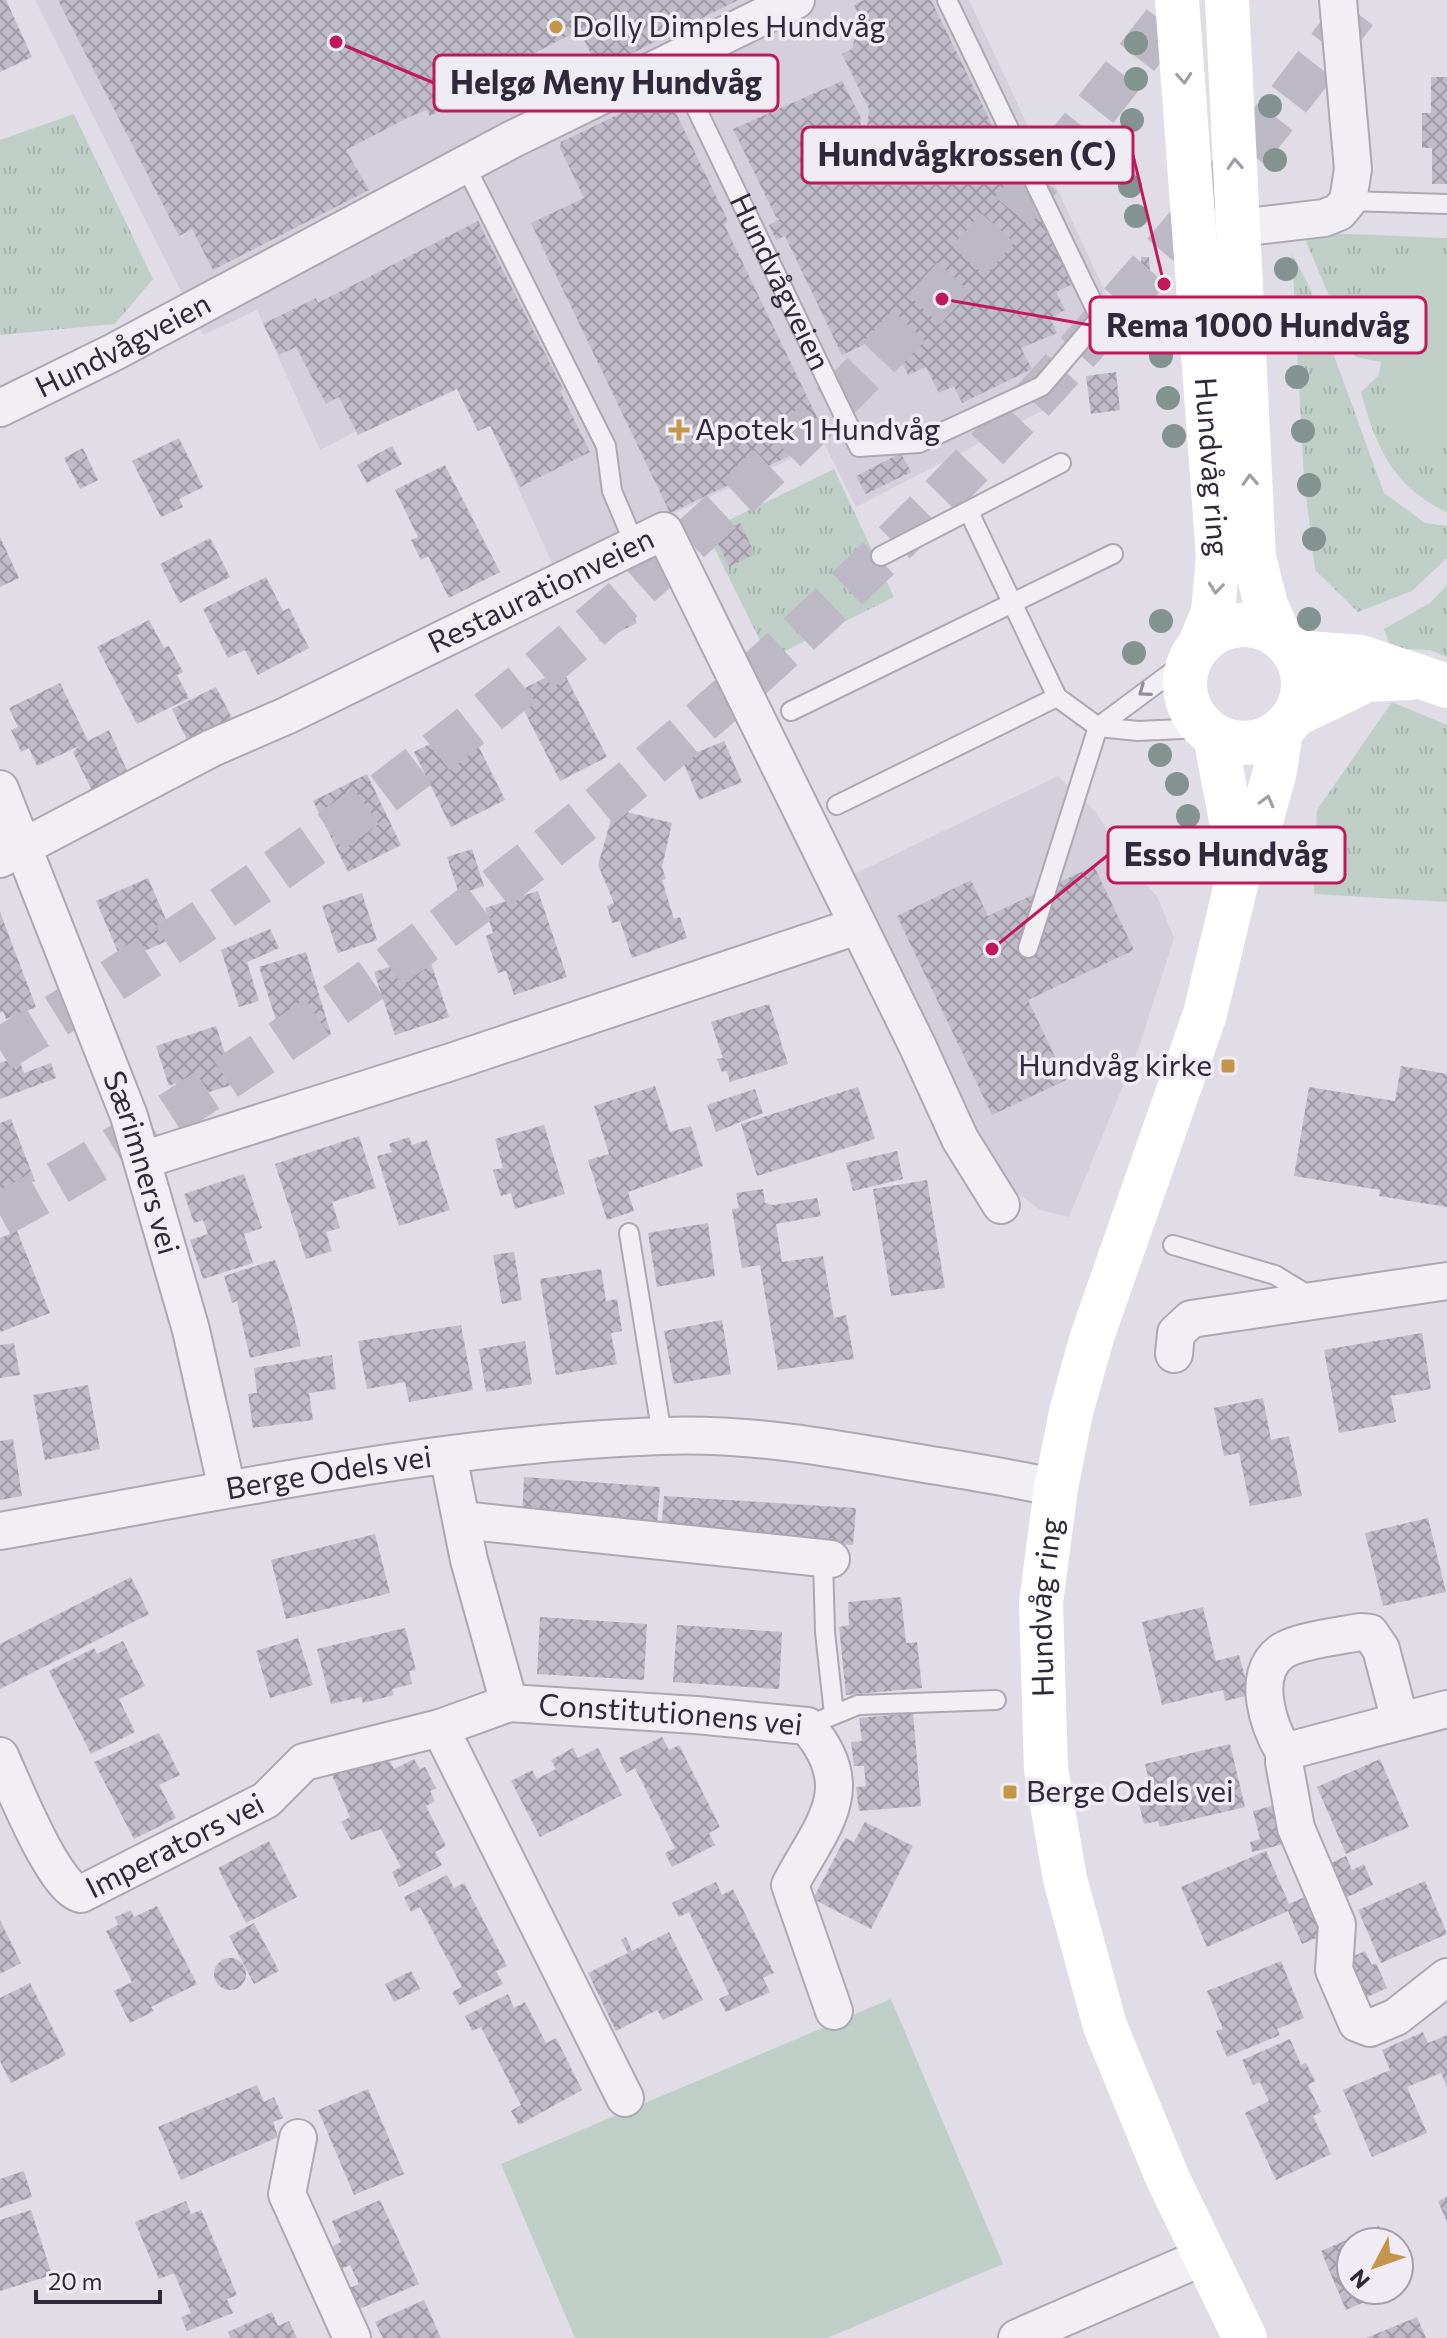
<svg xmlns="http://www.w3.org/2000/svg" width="1447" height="2338" font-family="Commissioner,sans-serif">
	<defs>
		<pattern id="grass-tufts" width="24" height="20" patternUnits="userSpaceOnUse" patternTransform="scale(2)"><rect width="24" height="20" fill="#bfcfc7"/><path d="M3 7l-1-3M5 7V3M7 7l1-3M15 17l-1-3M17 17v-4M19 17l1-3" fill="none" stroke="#a4b2ac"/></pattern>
		<pattern id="building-cross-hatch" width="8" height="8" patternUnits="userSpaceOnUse" patternTransform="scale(2)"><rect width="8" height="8" fill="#c0bbc8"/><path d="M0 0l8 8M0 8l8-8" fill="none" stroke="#9c98a4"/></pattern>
	</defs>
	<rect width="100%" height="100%" fill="#e0dde6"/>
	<path fill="#d4cfdb" d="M35 0H969L1122 328 1039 368 1055 404 856 507 824 443 555 570 467 374 320 450 257 310 203 335Z
		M1058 776 1096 812 1128 866 1157 896 1174 938 1139 1047 1069 1217 1040 1210 1004 1183 975 1136 852 875Z"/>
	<path fill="url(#grass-tufts)" d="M74 114 153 279 115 324 0 335V140Z
		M1302 232 1447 238V512C1393 488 1375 445 1361 392L1379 375 1381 362 1355 357Z
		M1292 254 1308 284 1384 493 1425 523 1447 526V558L1412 591 1358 612 1315 570 1304 479Z
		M834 469 894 597 769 659 706 531Z
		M1447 585V657L1430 650 1391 648 1384 629 1430 603Z
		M1392 702 1447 725V902L1314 894 1317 810Z"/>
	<path fill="#bfcfc7" d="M1393 254 1447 259V445L1388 437 1395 378 1380 375Z
		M891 1999 1003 2264 827 2338H575L501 2164Z"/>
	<path fill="url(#building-cross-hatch)" d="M0 0H6L32 57 0 72Z
		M58 0H738L599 70 579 30 462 91 465 97 430 116 427 110 409 117 346 150 369 190 213 270 192 229 179 236Z
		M864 0H931L1036 215 1042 213 1075 283 1056 292 1065 310 1050 318 1057 333 1021 348 1032 369 962 403 954 386 939 393 926 367 908 375 887 334 842 355 785 236 776 240 769 225 780 219 776 217 733 129 842 81 861 118 860 134 847 142 860 166 849 173 855 184 878 173 865 148 869 109 842 54 852 49 855 37 866 30 854 5Z
		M1431 77H1447V184H1432V148H1422V113H1431Z
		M646 101 675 111 728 221 724 224 827 438 670 513 531 223 584 198 560 148 561 142Z
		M478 221 563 389 560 391 590 452 520 487 490 426 478 431 457 389 358 435 339 397 326 404 296 347 279 355 263 324 316 298 318 303Z
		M1141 257H1149L1152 297 1143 298Z
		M1116 372 1120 410 1091 414 1086 376Z
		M179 438 203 487 179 499 183 507 161 517 132 461Z
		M392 446 402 464 367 483 357 465Z
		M83 448 98 480 80 489 64 458Z
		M901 453 911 472 866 494 856 476Z
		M445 465 500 572 449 598 428 556 421 560 411 540 418 537 395 490Z
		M740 523 755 554 729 567 714 535Z
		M0 537 19 578 0 587Z
		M210 538 230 577 180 603 160 564Z
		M266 577 283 611 289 608 309 648 258 675 245 650 228 658 203 609Z
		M625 600 637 623 600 642 589 619Z
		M149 620 164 648 169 646 183 672 177 675 189 698 137 724 97 647Z
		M562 669 607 757 560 781 515 693Z
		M60 683 88 741 109 730 128 773 92 791 73 752 79 746 37 766 29 748 21 752 11 730 18 727 9 708Z
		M216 687 236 726 191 748 172 709Z
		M468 725 505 800 451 827 414 752Z
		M724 741 742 782 699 800 682 759Z
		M367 774 401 845 348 872 313 801Z
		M614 809 672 823 662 867 666 879 662 880 674 919 680 917 687 938 632 958 620 921 612 923 607 906 614 903 598 865Z
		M472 849 484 886 459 894 447 857Z
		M1094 866 1134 950 1028 1000 1066 1080 992 1115 897 916 971 880 988 916Z
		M148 878 174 938 122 961 96 901Z
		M538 891 567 977 514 995 506 971 498 973 486 936 493 933 485 908Z
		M362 893 377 940 338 953 322 906Z
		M0 912 36 1007 6 1019 3 1011 0 1013Z
		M270 929 279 948 247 962 259 1001 239 1007 221 950Z
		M306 952 331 1034 285 1048 259 967Z
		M428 954 449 1017 395 1035 374 972Z
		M769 1004 788 1064 730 1082 727 1071 722 1072 717 1059 723 1058 711 1022Z
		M216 1026 235 1084 181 1101 176 1083 169 1086 156 1046Z
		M18 1057 24 1073 51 1063 56 1078 0 1099V1063Z
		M1401 1066 1447 1074V1207L1379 1196 1380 1190 1294 1176 1309 1087 1395 1101Z
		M655 1086 670 1132 691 1126 703 1166 628 1192 634 1211 607 1220 588 1160 609 1154 594 1106Z
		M858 1087 875 1139 757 1176 741 1124Z
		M755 1089 763 1113 716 1132 707 1105Z
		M11 1119 35 1181 0 1195V1123Z
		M544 1125 565 1194 515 1209 511 1193 501 1196 493 1170 503 1168 495 1139Z
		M359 1136 376 1188 332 1202 340 1228 326 1232 332 1251 306 1259 275 1164Z
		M409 1137 412 1145 427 1140 450 1210 399 1226 377 1156 392 1152 389 1144Z
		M897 1151 903 1179 853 1191 846 1163Z
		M244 1174 262 1228 244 1234 253 1263 203 1279 190 1240 208 1234 203 1220 194 1223 184 1194Z
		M927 1180 945 1288 891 1296 873 1189Z
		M763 1189 765 1203 773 1205 817 1198 821 1216 776 1224 782 1262 823 1256 834 1318 846 1315 854 1359 778 1370 760 1265 742 1268 732 1209 739 1208 736 1193Z
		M708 1223 715 1276 657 1287 648 1233Z
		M17 1231 50 1313 0 1332V1238Z
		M514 1252 522 1300 502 1304 493 1255Z
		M275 1260 291 1304 301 1346 250 1358 237 1301 232 1303 224 1276Z
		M601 1269 606 1301 617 1299 622 1331 611 1333 617 1364 556 1375 540 1279Z
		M722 1320 731 1374 674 1384 664 1331Z
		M461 1325 473 1390 409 1402 405 1382 367 1389 358 1341Z
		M1422 1333 1431 1389 1391 1396 1396 1422 1339 1433 1324 1350Z
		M525 1341 532 1384 486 1392 479 1349Z
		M14 1343 20 1375 0 1378V1345Z
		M332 1355 336 1389 309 1393 313 1420 253 1428 248 1394 257 1393 254 1368Z
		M88 1385 100 1449 45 1460 33 1395Z
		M1263 1398 1271 1440 1289 1436 1302 1496 1250 1506 1239 1453 1224 1456 1214 1408Z
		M13 1439 22 1496 0 1500V1441Z
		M524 1477 660 1487 657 1524 522 1515Z
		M664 1496 856 1508 853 1545 661 1533Z
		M1428 1518 1446 1592 1383 1606 1365 1533Z
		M375 1534 390 1593 286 1619 271 1560Z
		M131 1577 149 1614 0 1689V1644Z
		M901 1597 906 1643 917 1642 922 1688 846 1695 839 1627 849 1625 848 1602Z
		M1203 1607 1216 1661 1239 1655 1250 1695 1225 1701 1223 1690 1162 1705 1142 1622Z
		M540 1617 647 1624 644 1680 537 1674Z
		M677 1625 782 1632 779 1689 673 1682Z
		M405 1628 416 1670 409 1671 412 1684 392 1689 394 1695 363 1703 361 1697 331 1704 317 1649Z
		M298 1638 313 1685 270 1698 256 1651Z
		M123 1641 145 1686 119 1699 135 1732 91 1754 49 1671 94 1648 97 1654Z
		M913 1713 921 1806 859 1811 856 1787 866 1786 864 1766H854L851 1742 862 1741 859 1718Z
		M159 1733 180 1775 159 1785 176 1818 134 1839 94 1762Z
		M662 1737 669 1750 679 1745 720 1827 709 1833 715 1845 672 1867 665 1853 675 1848 635 1768 626 1773 619 1758Z
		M1230 1744 1245 1807 1160 1827 1158 1821 1144 1824 1138 1800 1144 1798 1141 1788 1150 1786 1145 1764Z
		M573 1748 578 1758 598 1748 622 1795 540 1837 511 1781 532 1770 537 1779 556 1769 551 1760Z
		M387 1756 394 1769 414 1759 420 1769 425 1767 436 1788 430 1791 435 1801 426 1806 446 1846 435 1852 442 1865 399 1887 392 1872 401 1867 381 1829 351 1840 341 1822 350 1817 332 1775 358 1762 361 1769Z
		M1380 1759 1409 1827 1346 1854 1317 1787Z
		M1275 1805 1284 1844 1252 1852 1250 1842 1260 1839 1253 1811Z
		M865 1822 913 1846 871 1929 813 1899 845 1838 854 1842Z
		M269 1841 297 1897 246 1923 218 1868Z
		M1266 1851 1289 1904 1307 1896 1323 1935 1302 1944 1288 1911 1207 1947 1181 1887Z
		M1346 1856 1352 1870 1364 1864 1373 1885 1341 1900 1325 1866Z
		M447 1875 454 1888 464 1883 507 1966 496 1971 503 1984 459 2005 452 1992 462 1987 420 1907 411 1912 404 1897Z
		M1425 1881 1447 1934 1381 1963 1358 1910Z
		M716 1882 722 1895 733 1889 774 1973 763 1978 770 1992 726 2012 719 1999 729 1994 689 1912 679 1917 672 1903Z
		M157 1906 197 1984 151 2007 154 2011 130 2023 114 1991 132 1982 106 1931 118 1925 115 1917 131 1910 134 1917Z
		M0 1920 21 1963 0 1974Z
		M254 1923 279 1971 254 1984 229 1936Z
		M669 1932 703 2000 663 2020 657 2010 616 2031 588 1973 628 1953 621 1940 626 1937 632 1951Z
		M1365 1951 1372 1965 1376 1963 1387 1988 1367 1997 1347 1959Z
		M214 1974a16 16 0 1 1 32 0a16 16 0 1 1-32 0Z
		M1281 1961 1304 2018 1277 2029 1280 2035 1227 2057 1216 2031 1223 2029 1207 1991Z
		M411 1971 420 1989 394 2002 385 1984Z
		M30 1983 66 2055 11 2083 0 2061V1998Z
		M508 1994 514 2008 525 2002 546 2043 556 2038 582 2090 519 2125 511 2111 521 2105 481 2027 472 2031 465 2016Z
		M1423 2032 1428 2043 1447 2035V2087L1441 2073 1407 2087 1427 2133 1372 2157 1343 2090 1390 2070 1382 2050Z
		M1290 2039 1301 2065 1306 2063 1315 2081 1308 2085 1321 2112 1313 2116 1331 2154 1276 2180 1245 2113 1269 2101 1260 2082 1253 2085 1242 2060Z
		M257 2085 264 2102 274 2097 283 2118 273 2122 278 2137 181 2180 158 2127Z
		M368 2089 404 2174 354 2195 318 2110Z
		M24 2171 32 2197 0 2208V2179Z
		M1447 2197V2222L1438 2201Z
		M380 2200 419 2284 359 2309 350 2288 359 2284 350 2265 341 2269 331 2247 341 2242 332 2221Z
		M186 2201 191 2214 201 2210 237 2295 227 2299 233 2313 187 2331 181 2317 191 2313 174 2273 159 2279 135 2222Z
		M31 2210 52 2275 0 2291V2220Z
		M1379 2226 1386 2242H1351V2290H1392L1346 2310 1321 2251Z
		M424 2300 441 2338H383L375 2322Z
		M272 2312 278 2326 289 2321 297 2338H230L228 2332Z
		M1417 2317 1426 2338H1366Z"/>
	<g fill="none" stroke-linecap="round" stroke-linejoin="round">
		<path stroke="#bdb9c4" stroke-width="44" stroke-dasharray="44 22" stroke-linecap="butt" d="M0 1050C363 833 698 564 980 248 1051 168 1116 84 1182 0
			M0 1215C95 1164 186 1105 276 1045 699 765 1064 408 1364 0"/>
		<defs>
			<g id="lane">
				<path id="s1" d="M674 62 859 447 919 443 1042 386 1100 318 947 0"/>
				<path d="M465 165 606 446 612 491 634 543"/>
				<path d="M1348 201 1447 204"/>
				<path d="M969 512 1057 697 1098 727 1138 731 1204 728"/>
				<path d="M881 556 1061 463"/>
				<path d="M791 711 1113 554"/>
				<path d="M837 805 1057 697"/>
				<path d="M1028 948 1098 727 1191 658"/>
				<path d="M629 1233 662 1435"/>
				<path d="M1173 1245 1275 1275 1316 1300"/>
				<path d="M823 1559 825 1632 834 1714"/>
				<path d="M807 1726 858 1705 996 1700"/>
			</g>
			<g id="street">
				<path d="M1238 228 1324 218 1339 212 1348 201 1353 169 1338 0"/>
				<path id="s2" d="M0 408 114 352 513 139 796 0"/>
				<path id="s3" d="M0 789 129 1116 191 1330 227 1489"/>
				<path id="s4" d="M0 859 212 748 288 715 664 531 918 1047 960 1139 1001 1205"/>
				<path d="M143 1160 451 1062 857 926"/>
				<path d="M1174 1354 1176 1333 1191 1319 1447 1281"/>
				<path d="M462 1520 831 1559"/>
				<path id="s5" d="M0 1531C218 1493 438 1444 660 1436 744 1432 830 1448 913 1462 961 1470 1009 1477 1056 1488"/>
				<path id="s6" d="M509 1703 696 1715 807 1726C862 1789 821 1826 790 1885L834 2011"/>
				<path d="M1447 1709 1284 1752V1762L1296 1828 1337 1924 1334 1970 1357 2023 1370 2028 1396 2017 1447 1977"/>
				<path d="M440 1728 625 2098"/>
				<path d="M1284 1752C1269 1727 1250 1675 1281 1652 1296 1641 1340 1636 1360 1632L1370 1633 1381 1649 1400 1721"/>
				<path id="s7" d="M0 1756C13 1784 54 1889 81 1894L266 1800 304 1762 440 1728 509 1703 469 1560 448 1455"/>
				<path d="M298 2138 287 2194 352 2338"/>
				<path d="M1017 2338 1205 2256"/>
			</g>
		</defs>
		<use href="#lane" stroke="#aba7b3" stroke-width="22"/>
		<use href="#street" stroke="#aba7b3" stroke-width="40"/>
		<use href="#lane" stroke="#f2eff4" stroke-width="18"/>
		<use href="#street" stroke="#f2eff4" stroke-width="36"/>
		<g stroke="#fff" stroke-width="44">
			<path id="s8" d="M1177 0 1218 557 1213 612 1200 644"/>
			<path d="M1227 0 1254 557 1266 605 1280 637"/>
			<circle cx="1244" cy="684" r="59"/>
			<path d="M1293 652 1361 657 1447 686"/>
			<path d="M1295 715 1367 680 1409 678"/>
			<path d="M1215 736 1240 868"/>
			<path id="s9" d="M1245 2338 1168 2179 1105 2026 1065 1879 1046 1769 1041 1603 1056 1488 1071 1412 1092 1337 1205 1014 1240 868 1260 825 1275 771 1281 730"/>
		</g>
	</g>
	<g fill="#829390">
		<circle cx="1136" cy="43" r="12"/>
		<circle cx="1136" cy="79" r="12"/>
		<circle cx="1270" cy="106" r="12"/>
		<circle cx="1132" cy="120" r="12"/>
		<circle cx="1275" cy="160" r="12"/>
		<circle cx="1130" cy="186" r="12"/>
		<circle cx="1136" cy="216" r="12"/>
		<circle cx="1286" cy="269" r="12"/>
		<circle cx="1161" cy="356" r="12"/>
		<circle cx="1297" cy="377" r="12"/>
		<circle cx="1168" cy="398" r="12"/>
		<circle cx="1303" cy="431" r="12"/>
		<circle cx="1174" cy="436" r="12"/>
		<circle cx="1309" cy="485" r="12"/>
		<circle cx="1314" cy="539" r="12"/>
		<circle cx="1309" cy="619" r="12"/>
		<circle cx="1161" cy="621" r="12"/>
		<circle cx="1134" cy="653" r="12"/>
		<circle cx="1160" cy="755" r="12"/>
		<circle cx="1177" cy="784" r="12"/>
		<circle cx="1188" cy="816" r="12"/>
	</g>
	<defs><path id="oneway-chevron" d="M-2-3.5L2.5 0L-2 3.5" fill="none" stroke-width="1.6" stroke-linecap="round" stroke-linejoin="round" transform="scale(2)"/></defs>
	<g stroke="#a29ea7">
		<use href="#oneway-chevron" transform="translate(1184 78) rotate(86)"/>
		<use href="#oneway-chevron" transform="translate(1235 164) rotate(-93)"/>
		<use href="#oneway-chevron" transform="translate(1250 480) rotate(-93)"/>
		<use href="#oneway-chevron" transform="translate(1216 588) rotate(96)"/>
		<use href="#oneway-chevron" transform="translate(1267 801) rotate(-75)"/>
	</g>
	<use stroke="#918c98" href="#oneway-chevron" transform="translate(1144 691) rotate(144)"/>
	<g fill="#c3964a" stroke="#efecf4" stroke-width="3">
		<circle cx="556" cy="27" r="8"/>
		<path d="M675 418h8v8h8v8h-8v8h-8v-8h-8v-8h8z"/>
		<rect x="1220" y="1058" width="16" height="16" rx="4"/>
		<rect x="1002" y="1784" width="16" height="16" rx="4"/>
	</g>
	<g text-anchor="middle" stroke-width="7" stroke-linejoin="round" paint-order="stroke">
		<g font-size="30" fill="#30283b" stroke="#efecf4" text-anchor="start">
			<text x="572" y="37">Dolly Dimples Hundvåg</text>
			<text x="695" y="440">Apotek 1 Hundvåg</text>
			<text x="1212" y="1076" text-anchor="end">Hundvåg kirke</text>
			<text x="1026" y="1802">Berge Odels vei</text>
		</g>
		<g font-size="30" fill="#30283b" stroke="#efecf4">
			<text dy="10" stroke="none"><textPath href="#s1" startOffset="244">Hundvågveien</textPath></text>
			<text dy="10" stroke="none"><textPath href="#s2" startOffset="138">Hundvågveien</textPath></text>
			<text dy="10" stroke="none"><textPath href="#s8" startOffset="468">Hundvåg ring</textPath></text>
			<text dy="10" stroke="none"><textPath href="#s4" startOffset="604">Restaurationveien</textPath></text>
			<text dy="10" stroke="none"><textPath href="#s3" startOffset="400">Særimners vei</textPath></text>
			<text dy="10" stroke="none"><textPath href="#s5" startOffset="334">Berge Odels vei</textPath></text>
			<text dy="10" stroke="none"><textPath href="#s9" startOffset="768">Hundvåg ring</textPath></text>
			<text dy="10" stroke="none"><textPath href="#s6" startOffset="162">Constitutionens vei</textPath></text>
			<text dy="10" stroke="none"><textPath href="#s7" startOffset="268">Imperators vei</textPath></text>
		</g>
	</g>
	<path fill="none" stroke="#c2185b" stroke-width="3" d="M336 42L434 83M1164 284L1133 155M942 299L1090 325M992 949L1108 855"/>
	<g fill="#c2185b" stroke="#efecf4" stroke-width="3">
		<circle cx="336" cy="42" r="8"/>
		<circle cx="1164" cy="284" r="8"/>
		<circle cx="942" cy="299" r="8"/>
		<circle cx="992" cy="949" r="8"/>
	</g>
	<g fill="#efecf4" stroke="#c2185b" stroke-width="3">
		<rect x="434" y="55" width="344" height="56" rx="8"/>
		<rect x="802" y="127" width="331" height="56" rx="8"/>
		<rect x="1090" y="297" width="336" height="56" rx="8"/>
		<rect x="1108" y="827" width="237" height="56" rx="8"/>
	</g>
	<g font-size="32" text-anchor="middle" font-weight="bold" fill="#30283b">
		<text x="606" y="94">Helgø Meny Hundvåg</text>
		<text x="967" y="166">Hundvågkrossen (C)</text>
		<text x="1258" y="337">Rema 1000 Hundvåg</text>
		<text x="1226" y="866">Esso Hundvåg</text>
	</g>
	<g transform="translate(1375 2266) rotate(229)"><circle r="38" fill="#efecf4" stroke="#a39eaa" stroke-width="2"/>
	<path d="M0-6L14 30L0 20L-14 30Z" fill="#c3964a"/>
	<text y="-12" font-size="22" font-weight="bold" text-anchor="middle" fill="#30283b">N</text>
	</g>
	<path d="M36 2290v12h124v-12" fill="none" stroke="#30283b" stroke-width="4"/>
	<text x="48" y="2290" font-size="24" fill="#30283b" stroke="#efecf4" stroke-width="6" paint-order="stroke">20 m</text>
</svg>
